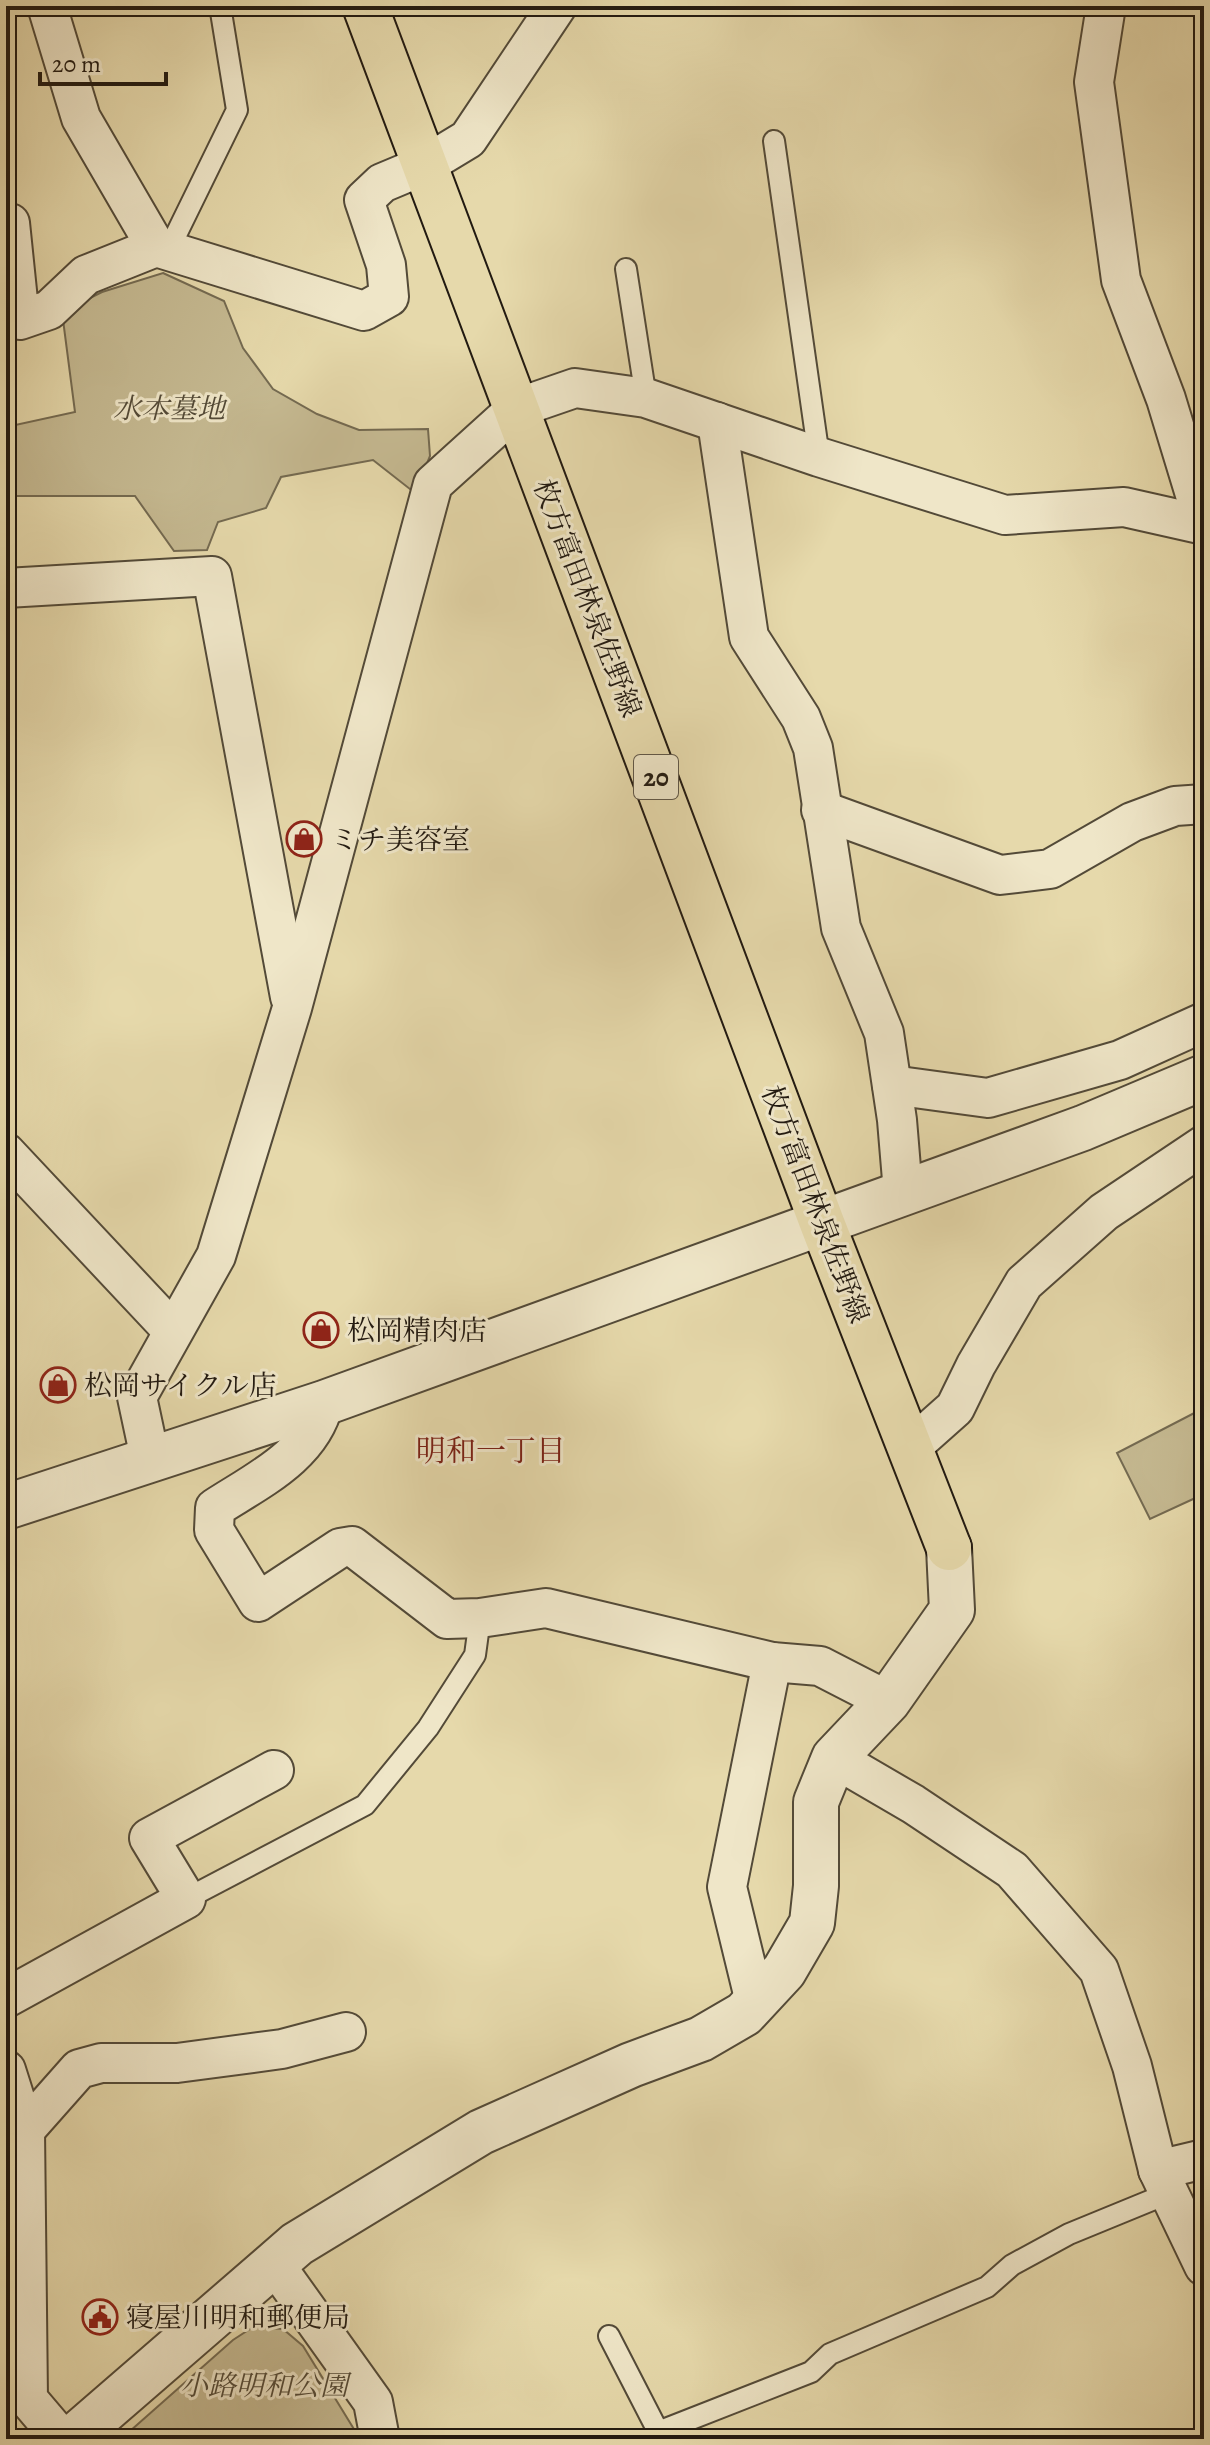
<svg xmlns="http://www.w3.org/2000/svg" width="1210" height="2445" font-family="Alegreya,'Noto Serif JP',serif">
<rect width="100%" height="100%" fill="#e6d9ab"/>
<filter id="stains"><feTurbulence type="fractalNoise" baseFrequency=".0025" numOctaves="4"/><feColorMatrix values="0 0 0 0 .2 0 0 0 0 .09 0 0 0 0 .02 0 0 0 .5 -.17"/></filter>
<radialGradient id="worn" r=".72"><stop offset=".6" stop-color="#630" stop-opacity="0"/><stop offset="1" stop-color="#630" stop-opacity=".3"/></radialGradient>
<g fill="#c5b991" stroke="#746a51" stroke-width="2">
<path d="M 163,273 L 224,301 L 243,348 L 273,389 L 317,414 L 359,430 L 428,429 L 430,456 L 415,493 L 373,460 L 281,477 L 266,508 L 218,522 L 207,550 L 174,551 L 135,496 L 6,496 L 6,427 L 75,412 L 62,312 L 102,292 Z"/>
<path d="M 1204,1408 L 1204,1494 L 1150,1519 L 1117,1453 Z"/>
<path d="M 253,2327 L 283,2329 L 303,2346 L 360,2439 L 121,2439 L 233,2340 Z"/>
</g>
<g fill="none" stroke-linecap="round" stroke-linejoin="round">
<defs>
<g id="service">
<path d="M 774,141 L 819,457"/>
<path d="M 168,251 L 237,110 L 220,6"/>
<path d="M 626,269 L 646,398"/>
<path d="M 186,1899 L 365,1805 L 428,1728 L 475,1655 L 480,1618"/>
<path d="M 609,2336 L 662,2439"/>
<path d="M 658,2432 L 811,2372 L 830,2354 L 987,2287 L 1012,2265 L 1069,2234 L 1169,2193"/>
</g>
<g id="minor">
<path d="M 47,6 L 81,118 L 156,247 L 364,311 L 389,297 L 386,265 L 364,200 L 382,183 L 425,165 L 468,139 L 557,6"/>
<path d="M 1106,6 L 1094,82 L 1121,280 L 1166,399 L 1204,524"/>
<path d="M 10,223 L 20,320 L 49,310 L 86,275 L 156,247"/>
<path d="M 717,422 L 749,637 L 801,718 L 813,748 L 841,928 L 884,1033 L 897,1120 L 903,1192"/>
<path d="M 6,588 L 212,576 L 290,997"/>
<path d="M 821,810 L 1000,875 L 1050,869 L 1132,822 L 1175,806 L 1204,804"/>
<path d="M 892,1085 L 988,1098 L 1120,1060 L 1204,1022"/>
<path d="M 6,1153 L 172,1330"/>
<path d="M 324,1403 C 311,1456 258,1480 215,1508 L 214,1530 L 258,1602 L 340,1548 L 352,1546 L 447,1619 L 480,1618 L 546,1608 L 772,1662 L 820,1666 L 888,1701"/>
<path d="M 910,1448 L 955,1408 L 976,1365 L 1024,1283 L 1104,1212 L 1204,1145"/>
<path d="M 150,1458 L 137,1397 L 216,1256 L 292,1008 L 433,484 L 517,408 L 575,388 L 646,398 L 819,457 L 1005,515 L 1124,507 L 1204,525"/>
<path d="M 834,1758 L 913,1804 L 1012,1870 L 1099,1970 L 1132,2066 L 1158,2170 L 1204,2266"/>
<path d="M 6,1998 L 186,1899 L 149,1838 L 274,1770"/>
<path d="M 755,2002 L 727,1887 L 772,1662"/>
<path d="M 6,2070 L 25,2130 L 28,2399 L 62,2439"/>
<path d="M 25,2130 L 79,2069 L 101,2063 L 177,2063 L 282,2049 L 346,2032"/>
<path d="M 1158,2170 L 1204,2159"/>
<path d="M 273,2262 L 373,2402 L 380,2439"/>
</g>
<g id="tertiary">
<path d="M 6,1507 L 324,1403 L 1083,1128 L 1204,1077"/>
<path d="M 72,2439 L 297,2244 L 481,2132 L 631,2065 L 701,2039 L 744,2014 L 784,1971 L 812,1923 L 816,1886 L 816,1802 L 834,1758 L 888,1701 L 952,1610 L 949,1548"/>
</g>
<path id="primary" d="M 365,6 L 822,1223 L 949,1548"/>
</defs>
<use href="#service" stroke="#534a38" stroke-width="24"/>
<use href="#minor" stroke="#534a38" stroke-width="42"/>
<use href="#tertiary" stroke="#534a38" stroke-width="48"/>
<use href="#primary" stroke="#221a11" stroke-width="48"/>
<use href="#service" stroke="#efe6c8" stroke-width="20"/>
<use href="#minor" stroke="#efe6c8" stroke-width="38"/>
<use href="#tertiary" stroke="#efe6c8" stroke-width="44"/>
<use href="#primary" stroke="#e6d9ab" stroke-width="44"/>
</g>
<defs>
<symbol id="shop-ring" viewBox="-11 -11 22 22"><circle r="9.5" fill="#efe6c8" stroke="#8f2418" stroke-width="1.5"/><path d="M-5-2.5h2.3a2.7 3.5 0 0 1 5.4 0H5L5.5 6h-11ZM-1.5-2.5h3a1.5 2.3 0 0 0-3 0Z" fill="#8f2418"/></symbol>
<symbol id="civic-ring" viewBox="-11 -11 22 22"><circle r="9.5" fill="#efe6c8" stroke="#8f2418" stroke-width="1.5"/><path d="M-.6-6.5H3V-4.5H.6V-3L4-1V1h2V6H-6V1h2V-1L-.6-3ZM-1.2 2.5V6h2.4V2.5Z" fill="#8f2418"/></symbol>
</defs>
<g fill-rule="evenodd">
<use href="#shop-ring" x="284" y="819" width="40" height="40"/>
<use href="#shop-ring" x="301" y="1310" width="40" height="40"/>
<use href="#shop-ring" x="38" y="1365" width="40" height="40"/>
<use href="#civic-ring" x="80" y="2297" width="40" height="40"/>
</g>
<g text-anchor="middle" stroke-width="6" stroke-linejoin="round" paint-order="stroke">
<rect fill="#efe6c8" stroke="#605748" stroke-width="2" x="634" y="755" width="44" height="44" rx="6"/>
<g font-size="26" font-weight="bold" fill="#221a11">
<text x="656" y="786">20</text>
</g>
<g font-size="28" font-style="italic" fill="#534a37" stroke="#efe6c8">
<text x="169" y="418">水本墓地</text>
<text x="264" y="2395">小路明和公園</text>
</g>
<g font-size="28" fill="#221a11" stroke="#efe6c8">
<text transform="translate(588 598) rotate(69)" y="10">枚方富田林泉佐野線</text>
<text transform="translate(816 1204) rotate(69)" y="10">枚方富田林泉佐野線</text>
</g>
<g font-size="28" fill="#221a11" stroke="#efe6c8" text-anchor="start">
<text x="330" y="849">ミチ美容室</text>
<text x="347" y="1340">松岡精肉店</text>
<text x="84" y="1395">松岡サイクル店</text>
<text x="126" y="2327">寝屋川明和郵便局</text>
</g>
<g font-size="30" fill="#7a1f14" stroke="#efe6c8">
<text x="491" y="1461">明和一丁目</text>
</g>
</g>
<rect width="1210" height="2445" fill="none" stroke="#e6d9ab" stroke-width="32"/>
<rect x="8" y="8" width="1194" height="2429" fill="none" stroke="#221a11" stroke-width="4"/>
<rect x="16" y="16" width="1178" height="2413" fill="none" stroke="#221a11" stroke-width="2"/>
<path d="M40 72v12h126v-12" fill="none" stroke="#221a11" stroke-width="4"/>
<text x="52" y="72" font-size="24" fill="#221a11" stroke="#efe6c8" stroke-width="6" paint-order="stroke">20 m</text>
<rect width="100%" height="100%" filter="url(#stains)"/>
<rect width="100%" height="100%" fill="url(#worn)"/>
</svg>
